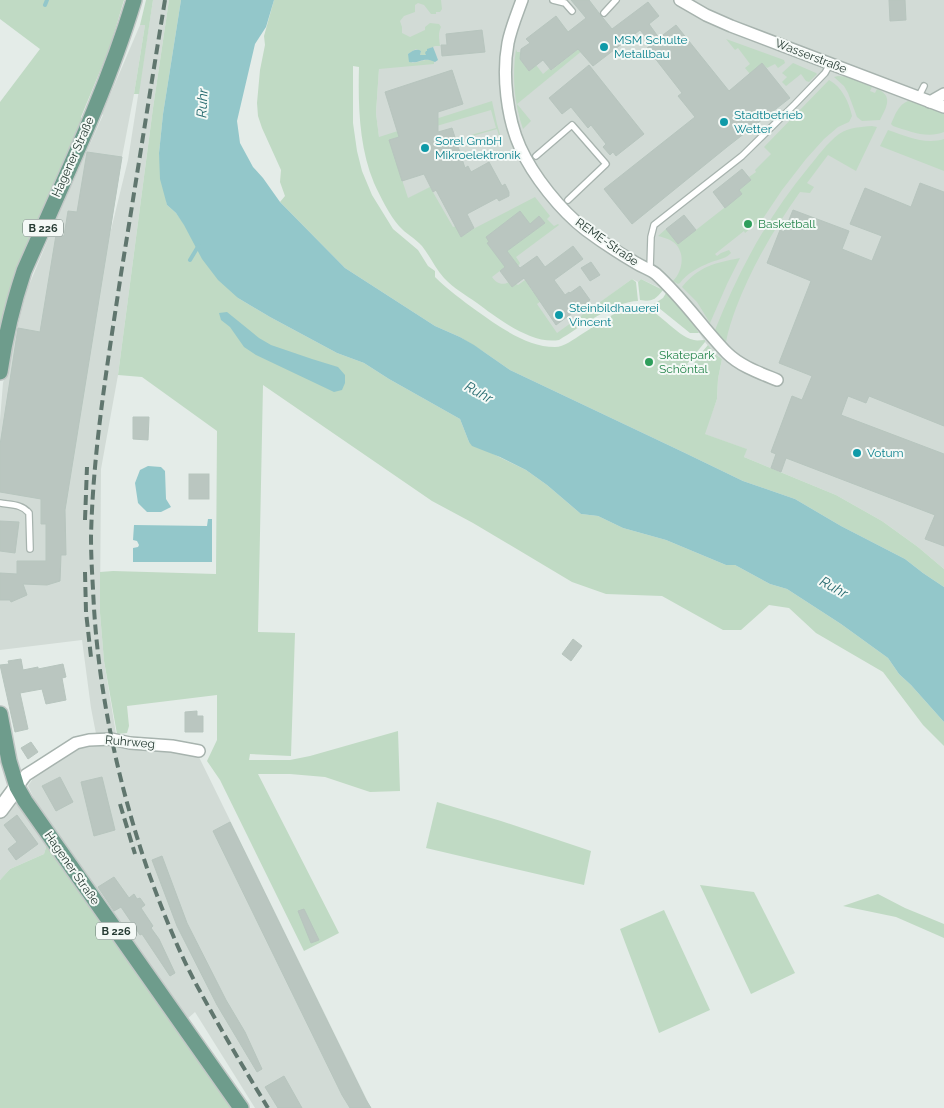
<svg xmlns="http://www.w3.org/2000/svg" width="944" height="1108" font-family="Raleway,sans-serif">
<rect width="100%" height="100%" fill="#e4ece8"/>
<g fill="#d2dbd6">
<path d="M 153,0 L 169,0 L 153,108 L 118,375 L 101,469 L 100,613 L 104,661 L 118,746 L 197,753 L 371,1108 L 255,1108 L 195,1012 L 186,1020 L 52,836 L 28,786 L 34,777 L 74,749 L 90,747 L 98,744 L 91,708 L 82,640 L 0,650 L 0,420 L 3,383 L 27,290 L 57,218 L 103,115 L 102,114 L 140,25 L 145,25 L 134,94 L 122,157 L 110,234 L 128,160 Z"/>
<path d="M 387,0 L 944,0 L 944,569 L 918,547 L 882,521 L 836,495 L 744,457 L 746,449 L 704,434 L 717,399 L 718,379 L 722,359 L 715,354 L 705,342 L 686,312 L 678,303 L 658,287 L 641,279 L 638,282 L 632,279 L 557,334 L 418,226 L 379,138 L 376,113 L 379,68 Z"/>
<path d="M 14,799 L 20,804 L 48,841 L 44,854 L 10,869 L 0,880 L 0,819 Z"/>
</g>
<g fill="#c0dac4">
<path d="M 0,0 L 124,0 L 110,47 L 81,117 L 82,124 L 0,342 L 0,102 L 40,49 L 0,19 Z"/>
<path d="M 146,0 L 153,0 L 139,94 L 134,94 L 145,25 L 140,25 Z"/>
<path d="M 169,0 L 181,0 L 163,114 L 159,153 L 167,205 L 176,213 L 238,298 L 270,317 L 337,353 L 364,363 L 389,379 L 460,419 L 469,442 L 526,470 L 547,485 L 581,514 L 598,516 L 623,528 L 666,540 L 726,565 L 735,565 L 770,584 L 787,589 L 841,624 L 888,658 L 899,674 L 911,685 L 944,722 L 944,746 L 923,725 L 883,672 L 816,633 L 789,608 L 769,605 L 741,630 L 723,630 L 662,596 L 606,594 L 572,582 L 473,523 L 432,501 L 263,385 L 258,632 L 295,633 L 291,756 L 250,754 L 249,760 L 290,760 L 310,756 L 398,731 L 400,791 L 370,792 L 325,777 L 290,774 L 258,774 L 339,933 L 304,951 L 220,780 L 207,761 L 217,740 L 217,695 L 127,706 L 129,726 L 127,733 L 117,734 L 104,661 L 100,613 L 100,572 L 113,571 L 216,574 L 217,431 L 142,377 L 118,375 L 153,108 Z"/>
<path d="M 274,0 L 441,0 L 442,9 L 440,12 L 436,12 L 436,14 L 431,14 L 424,5 L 418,3 L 415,5 L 415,12 L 404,16 L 400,21 L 402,27 L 402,33 L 410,37 L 425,30 L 425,27 L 430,23 L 439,24 L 441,27 C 438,33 439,38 440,46 L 435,46 L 428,49 L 428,51 L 426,51 L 426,55 L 420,55 L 421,51 L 416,49 L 408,54 L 412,63 C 421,62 425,58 434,61 L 434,64 L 379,69 L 376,113 L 379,137 L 492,101 L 497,124 L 501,138 L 499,136 L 497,129 L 469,137 L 471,135 L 496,128 L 491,110 L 389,140 L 408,198 L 430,187 L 453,227 L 456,226 L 461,237 L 475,228 L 535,197 L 550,216 L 547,219 L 554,226 L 558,224 L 559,225 L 516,257 L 520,263 L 519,265 L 518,266 L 514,260 L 492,277 C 496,283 502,286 509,282 L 512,287 L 516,284 L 518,285 L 525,280 L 533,292 L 540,287 L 549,295 L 537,304 L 557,333 L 632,279 L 636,282 L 638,301 C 615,301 579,328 559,340 C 532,345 497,318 477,303 C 466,295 453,288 444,278 C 435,268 430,256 422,246 C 415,238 406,234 399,226 C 390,216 380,196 374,183 C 359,147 358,105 359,67 L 353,66 L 353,123 L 357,151 L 362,171 L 372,195 L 393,229 L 418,250 L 428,266 L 435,271 L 435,277 C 448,290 462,300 477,311 C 498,326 527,347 555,347 C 564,347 574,339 582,334 C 599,324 618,307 640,307 C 657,307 675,336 694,340 C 697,341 701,340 705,340 L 705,342 L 687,364 L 692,367 L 697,358 L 708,345 L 715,354 L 722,359 L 718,379 L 717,399 L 705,434 L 747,449 L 744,457 L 836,495 L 882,521 L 918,547 L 944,569 L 944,587 L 923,573 L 905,559 L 841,526 L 795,499 L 743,481 L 683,452 L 510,370 L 484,352 L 460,337 L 435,326 L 345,268 L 280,202 L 285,196 L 280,182 L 281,170 L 262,128 L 258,116 L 257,103 L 260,70 L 265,45 L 264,36 Z"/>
<path d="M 566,29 L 583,50 L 517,104 L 531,121 L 523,129 C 514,103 512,76 516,49 L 517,52 L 520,52 L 520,59 L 528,70 L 536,65 L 543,74 L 550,68 L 552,70 L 577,50 L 562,32 Z"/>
<path d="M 726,39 L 784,60 L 785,63 L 778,68 L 775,64 L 767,68 L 762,64 L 750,74 L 745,68 L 750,64 L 738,48 L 735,50 Z"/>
<path d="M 793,63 L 816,73 L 817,74 L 809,82 L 806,81 L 801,74 L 786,86 L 782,82 L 787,77 L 782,73 Z"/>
<path d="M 838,76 L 848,77 L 872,87 L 870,91 L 875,93 L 877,89 C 894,96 886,108 880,120 L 862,121 L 857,117 L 848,93 L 844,86 L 834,77 Z"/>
<path d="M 829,80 C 842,87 849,102 852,116 L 849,122 L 838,127 L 824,139 L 806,159 L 782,190 L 760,223 L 757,223 L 745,233 L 744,231 L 715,254 L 717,256 L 721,253 L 729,250 L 731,253 C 726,259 716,260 709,263 C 699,267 686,274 680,283 L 678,284 L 673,281 C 684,270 686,248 670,240 C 666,238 662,237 658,236 L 666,229 L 678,244 L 742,194 L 739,190 L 751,180 L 749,177 L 756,172 L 755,170 L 771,154 L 764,147 Z"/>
<path d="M 908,101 L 913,102 L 944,114 L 944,132 C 927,139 909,131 893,126 L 891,124 C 895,115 898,105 908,101 Z"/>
<path d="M 872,126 L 877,127 L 856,171 L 828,155 L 807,183 L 814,187 L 810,193 L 800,192 C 774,229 752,266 736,308 C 732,319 728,330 726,342 L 720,337 L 715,330 C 739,270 767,218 808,168 C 818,156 827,143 839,134 C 849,127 861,127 872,126 Z"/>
<path d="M 888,130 C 906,136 925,145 944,139 L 944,171 L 880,146 Z"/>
<path d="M 740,258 L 727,284 L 710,323 L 697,302 L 682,287 C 699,266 715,263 740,258 Z"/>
<path d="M 641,279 L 663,290 C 655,300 652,302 640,300 L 638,282 Z"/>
<path d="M 666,293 C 682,306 689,316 699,333 L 690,333 L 654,304 L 663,298 Z"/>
<path d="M 437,802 L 501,821 L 591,851 L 584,885 L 426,848 Z"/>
<path d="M 48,841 L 235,1108 L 0,1108 L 0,880 L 10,869 L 44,854 Z"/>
<path d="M 700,885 L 754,892 L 795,973 L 751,994 Z"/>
<path d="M 878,894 L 905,908 L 944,924 L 944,938 L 896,917 L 843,906 Z"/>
<path d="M 664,910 L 710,1010 L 659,1033 L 620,929 Z"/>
</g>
<g fill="#93c7ca">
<path d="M 181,0 L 274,0 L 266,27 L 255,44 L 237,121 L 240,143 L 253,167 L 263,178 L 280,202 L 345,268 L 435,326 L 460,337 L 474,345 L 510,370 L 683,452 L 743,481 L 795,499 L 841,526 L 905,559 L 923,573 L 944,587 L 944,722 L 911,685 L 899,674 L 888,658 L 841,624 L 787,589 L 770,584 L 735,565 L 726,565 L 666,540 L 623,528 L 598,516 L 581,514 L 547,485 L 526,470 L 500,457 L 472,446 L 469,442 L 460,419 L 389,379 L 364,363 L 337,353 L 270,317 L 238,298 L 218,280 L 202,259 L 184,225 L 176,213 L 167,205 L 160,179 L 159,153 L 163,114 Z"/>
<path d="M 433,47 L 435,52 L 438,60 L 435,62 C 422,56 421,64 409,62 L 408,54 C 412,51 417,48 421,51 L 420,55 L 426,55 L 425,53 L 426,51 L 427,51 L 427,49 Z"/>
<path d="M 227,312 L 259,338 L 271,345 L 312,359 L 338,367 L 345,375 L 345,383 L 342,390 L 334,392 L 256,355 L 244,347 L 230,327 L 221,320 L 219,313 Z"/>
<path d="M 148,466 L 161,467 L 165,471 L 166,499 L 171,507 L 161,512 L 147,512 L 138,503 L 135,483 L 140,470 Z"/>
<path d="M 208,519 L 212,519 L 212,562 L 133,562 L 133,548 L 138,547 L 139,545 L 137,541 L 133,540 L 134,525 L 207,526 Z"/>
</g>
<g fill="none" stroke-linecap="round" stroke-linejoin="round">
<g stroke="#93c7ca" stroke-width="4">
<path d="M 45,5 L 47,0"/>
<path d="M 190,260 L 199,245"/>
</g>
</g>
<g fill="#bac6c0" stroke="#b7c5be">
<path d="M 571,0 L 589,0 L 599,13 L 601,16 L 603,18 L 612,29 L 648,2 L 659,16 L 649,24 L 659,38 L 676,25 L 729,91 L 762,63 L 790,98 L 727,147 L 632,224 L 604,189 L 695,117 L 678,96 L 682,93 L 647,48 L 652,44 L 640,30 L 593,66 L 578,49 L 551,70 L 543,60 L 529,71 L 520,59 L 521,49 L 530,43 L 526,39 L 556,16 L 568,32 L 586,18 Z"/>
<path d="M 889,0 L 905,0 L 906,20 L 890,21 Z"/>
<path d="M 482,30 L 485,52 L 442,56 L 441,45 L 447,45 L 446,34 Z"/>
<path d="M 589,65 L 644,134 L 616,156 L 613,152 L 610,155 L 603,147 L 606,144 L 591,125 L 588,128 L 571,107 L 562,114 L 549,98 Z"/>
<path d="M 452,70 L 463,104 L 438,112 L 438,132 L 452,128 L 465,168 L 468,166 L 471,172 L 489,162 L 502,186 L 505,184 L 509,192 L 509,196 L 499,201 L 497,198 L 467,214 L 474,228 L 461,237 L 436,190 L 433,192 L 424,174 L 402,181 L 389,140 L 399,137 L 385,92 Z"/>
<path d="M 87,152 L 122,157 L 65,510 L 66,555 L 61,555 L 60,581 L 47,585 L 23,584 L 27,595 L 11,602 L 10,600 L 0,600 L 0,573 L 17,574 L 17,561 L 46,561 L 46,524 L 41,524 L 41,499 L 0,492 L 0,445 L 18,328 L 40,332 L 56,235 L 64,236 L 68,211 L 77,212 Z"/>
<path d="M 742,169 L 751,180 L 739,190 L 742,194 L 725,208 L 713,192 Z"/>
<path d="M 920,183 L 944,192 L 944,426 L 869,396 L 866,403 L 848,396 L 841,415 L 944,454 L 944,546 L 925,539 L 935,515 L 786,458 L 781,472 L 771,468 L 776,454 L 771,452 L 792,396 L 802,400 L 812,376 L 779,363 L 811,281 L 767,263 L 780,230 L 784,232 L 793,210 L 849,231 L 842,249 L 872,261 L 882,236 L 850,224 L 865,188 L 911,207 Z"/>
<path d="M 520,211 L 530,224 L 539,216 L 545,223 L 507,251 L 519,267 L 520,268 L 537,256 L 545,267 L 573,246 L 583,259 L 554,280 L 565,295 L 569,292 L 570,293 L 580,286 L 590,300 L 556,325 L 524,278 L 512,287 L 500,271 L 505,267 L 487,243 L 489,242 L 486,237 Z"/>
<path d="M 684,215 L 696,230 L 678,244 L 666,229 Z"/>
<path d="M 591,262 L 600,275 L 590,281 L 581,268 Z"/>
<path d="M 133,417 L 149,417 L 148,440 L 133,439 Z"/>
<rect x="189" y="474" width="20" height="25"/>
<path d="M 0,521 L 19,522 L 15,553 L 0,551 Z"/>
<path d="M 573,639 L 582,646 L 571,661 L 562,654 Z"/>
<path d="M 21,659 L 23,670 L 38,667 L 38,669 L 63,664 L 66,677 L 62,678 L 66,700 L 46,704 L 42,689 L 20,693 L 28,729 L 15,732 L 0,665 L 9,664 L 8,661 Z"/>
<path d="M 197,711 L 197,716 L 203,716 L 203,732 L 185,732 L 185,712 Z"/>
<path d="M 31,742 L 38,752 L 28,759 L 21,748 Z"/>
<path d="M 60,777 L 73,802 L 56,811 L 42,786 Z"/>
<path d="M 102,777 L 115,830 L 94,836 L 81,782 Z"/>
<path d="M 17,815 L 38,844 L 16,860 L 8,849 L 17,842 L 4,825 Z"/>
<path d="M 230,822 L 366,1100 L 371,1108 L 350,1108 L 342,1095 L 213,831 Z"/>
<path d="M 162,856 L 187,923 L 226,1000 L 245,1032 L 262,1069 L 257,1072 L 217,1005 L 177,926 L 152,860 Z"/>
<path d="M 114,877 L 129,898 L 134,894 L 137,899 L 140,898 L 145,905 L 141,908 L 153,926 L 151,928 L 159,939 L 175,973 L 170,976 L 142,934 L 140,935 L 121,907 L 114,911 L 98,887 Z"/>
<path d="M 304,909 L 319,940 L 311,943 L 298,911 Z"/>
<path d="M 284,1076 L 302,1108 L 278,1108 L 265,1087 Z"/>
</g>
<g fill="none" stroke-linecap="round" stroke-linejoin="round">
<defs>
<g id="service">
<path d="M 553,0 L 565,3 L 572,11"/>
<path d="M 604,13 L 616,0"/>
<path d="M 918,98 L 924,86"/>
<path d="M 536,156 L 572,125 L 606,164 L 568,200"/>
<path d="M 650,269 L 651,237 L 654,225 L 742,156 L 795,104 L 825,73 L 830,64"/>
<path d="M 0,503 C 11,505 22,504 29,513 L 30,549"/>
</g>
<g id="minor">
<path d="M 522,0 C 517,14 511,28 508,43 C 502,75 507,118 520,147 C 533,176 561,211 586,230 C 602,242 619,253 636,263 C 644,268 650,269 656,274 C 676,292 692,313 709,333 C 715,340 721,347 727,353 C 740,366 760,373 777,380"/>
<path d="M 680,0 L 706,15 L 731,26 L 944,107"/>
<path d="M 930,102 L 944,94"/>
<path d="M 17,787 L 26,775 L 76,743 L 89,740 L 111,739 L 130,743 L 172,746 L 199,751"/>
</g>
<path id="tertiary" d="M 0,810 L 17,787"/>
<g id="primary">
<path d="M 0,372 C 5,338 13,304 24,271 C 63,182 106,93 134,0"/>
<path d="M 0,714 L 9,761 L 17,787 L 25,801 L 241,1108"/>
</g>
</defs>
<use href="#service" stroke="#a7b3ae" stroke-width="8"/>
<use href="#minor" stroke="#a7b3ae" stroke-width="14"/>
<use href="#tertiary" stroke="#a7b3ae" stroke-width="18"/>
<use href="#primary" stroke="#c2c8c6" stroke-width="18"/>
<use href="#service" stroke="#fff" stroke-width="5.5"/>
<use href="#minor" stroke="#fff" stroke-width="11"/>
<use href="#tertiary" stroke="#fff" stroke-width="15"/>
<use href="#primary" stroke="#6e9c8c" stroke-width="15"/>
<g stroke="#60766e" stroke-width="4" stroke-dasharray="10 5" stroke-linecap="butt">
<path d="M 165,0 C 150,91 136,182 121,274 C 108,361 93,448 91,537 C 91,555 92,572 93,589 C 97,686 117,780 148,871 C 163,912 180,956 201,993 C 222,1032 245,1070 268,1108"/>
<path d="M 85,520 L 87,467"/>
<path d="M 85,572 L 86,612 L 91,657"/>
<path d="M 120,804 L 135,854"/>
</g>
</g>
<g fill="#0f9aa8" stroke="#f4f9f6" stroke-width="2">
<circle cx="604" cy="47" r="5"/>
<circle cx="724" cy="122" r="5"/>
<circle cx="425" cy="148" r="5"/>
<circle cx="559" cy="315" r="5"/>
<circle cx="857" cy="453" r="5"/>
</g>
<g fill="#2e9e5b" stroke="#f4f9f6" stroke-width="2">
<circle cx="748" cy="224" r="5"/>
<circle cx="649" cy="362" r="5"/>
</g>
<g text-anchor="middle" stroke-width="4" stroke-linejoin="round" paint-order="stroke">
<g fill="#f4f9f6" stroke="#64746e" stroke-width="1">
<rect x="23" y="219.5" width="40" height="17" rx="4"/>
<rect x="96" y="922.5" width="40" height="17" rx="4"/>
</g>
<g font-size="11" font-weight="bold" fill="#263b33">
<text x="43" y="232">B 226</text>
<text x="116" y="935">B 226</text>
</g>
<g font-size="12" fill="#0d838f" stroke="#f4f9f6" text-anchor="start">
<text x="614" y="44">MSM Schulte<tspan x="614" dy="14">Metallbau</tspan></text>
<text x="734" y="119">Stadtbetrieb<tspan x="734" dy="14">Wetter</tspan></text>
<text x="435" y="145">Sorel GmbH<tspan x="435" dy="14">Mikroelektronik</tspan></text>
<text x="569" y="312">Steinbildhauerei<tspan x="569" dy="14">Vincent</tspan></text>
<text x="867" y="457">Votum</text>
</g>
<g font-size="12" fill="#263b33" stroke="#f4f9f6">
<text transform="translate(811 56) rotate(21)" y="4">Wasserstraße</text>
<text transform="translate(73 157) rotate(-66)" y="4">Hagener Straße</text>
<text transform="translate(607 242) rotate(35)" y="4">REME-Straße</text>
<text transform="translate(130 742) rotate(5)" y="4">Ruhrweg</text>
<text transform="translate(72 868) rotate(55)" y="4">Hagener Straße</text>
</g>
<g font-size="12" fill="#27864d" stroke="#f4f9f6" text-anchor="start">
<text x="758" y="228">Basketball</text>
<text x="659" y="359">Skatepark<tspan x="659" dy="14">Schöntal</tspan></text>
</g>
<g font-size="14" font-style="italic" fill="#276b70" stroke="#f4f9f6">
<text transform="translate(202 103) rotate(-87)" y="5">Ruhr</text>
<text transform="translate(479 392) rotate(29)" y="5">Ruhr</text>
<text transform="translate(834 587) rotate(29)" y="5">Ruhr</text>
</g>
</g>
</svg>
